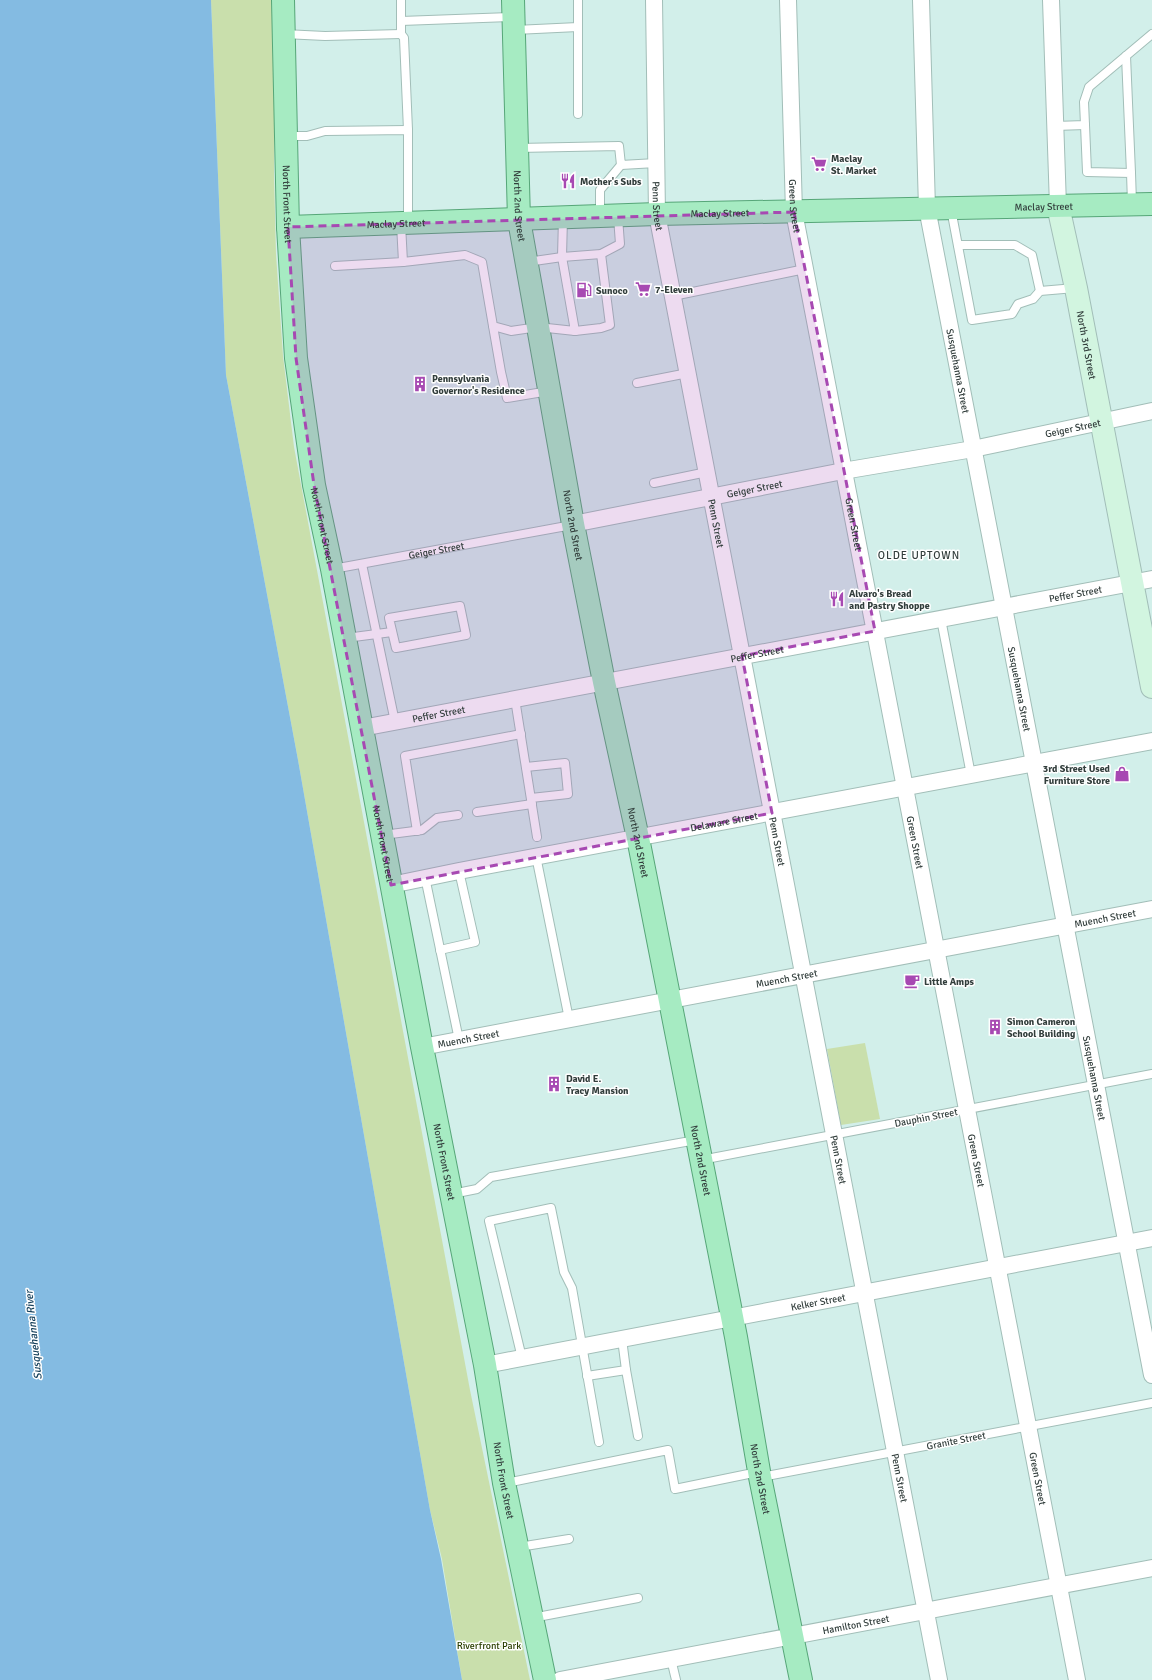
<svg xmlns="http://www.w3.org/2000/svg" width="1152" height="1680" font-family="Signika,sans-serif">
<rect width="100%" height="100%" fill="#d2efea"/>
<g fill="#c9dfac">
<path d="M 211,0 L 273,0 L 275,33 L 274,175 L 276,254 L 283,356 L 294,447 L 470,1390 L 530,1680 L 462,1680 L 442,1559 L 430,1510 L 298,760 L 226,375 Z"/>
<path d="M 865,1043 L 880,1119 L 841,1125 L 827,1049 Z"/>
</g>
<path fill="#84bbe2" d="M 0,0 L 211,0 L 226,375 L 298,760 L 430,1510 L 441,1559 L 462,1680 L 0,1680 Z"/>
<g fill="none" stroke-linecap="round" stroke-linejoin="round">
<defs>
<g id="service">
<path d="M 401,0 L 401,34 L 404,38 L 408,130"/>
<path d="M 401,21 L 512,17"/>
<path d="M 578,27 L 578,114"/>
<path d="M 515,30 L 578,27 L 578,0"/>
<path d="M 284,34 L 325,36 L 401,34"/>
<path d="M 1126,56 L 1131,173"/>
<path d="M 1085,125 L 1087,172 L 1131,173 L 1132,203"/>
<path d="M 1055,126 L 1085,125 L 1084,102 L 1089,87 L 1152,34"/>
<path d="M 287,136 L 307,136 L 325,131 L 408,130 L 408,222"/>
<path d="M 518,148 L 619,146 L 621,165 L 656,163"/>
<path d="M 951,209 L 972,320 L 1012,314 L 1018,304 L 1033,299 L 1040,291 L 1075,288"/>
<path d="M 600,215 L 600,190 L 621,165"/>
<path d="M 958,245 L 1015,245 L 1032,255 L 1040,291"/>
<path d="M 403,262 L 465,255 L 482,262 L 493,326 L 511,331 L 538,327 L 575,331 L 562,257 L 563,218"/>
<path d="M 527,262 L 562,257 L 601,254 L 620,244 L 618,217"/>
<path d="M 335,266 L 403,262 L 401,224"/>
<path d="M 673,296 L 805,269"/>
<path d="M 493,326 L 501,372 L 507,398 L 549,391"/>
<path d="M 575,331 L 601,328 L 610,325 L 601,254"/>
<path d="M 637,383 L 688,373"/>
<path d="M 654,483 L 707,472"/>
<path d="M 362,564 L 395,722"/>
<path id="s1" d="M 333,569 L 572,525"/>
<path d="M 460,606 L 466,635 L 396,648 L 389,618 Z"/>
<path d="M 941,619 L 971,775"/>
<path d="M 346,638 L 392,632"/>
<path d="M 515,699 L 537,837"/>
<path d="M 526,767 L 565,763 L 568,794 L 531,798"/>
<path d="M 477,812 L 532,804"/>
<path d="M 417,831 L 405,756 L 521,734"/>
<path d="M 383,835 L 422,830 L 437,818 L 458,815"/>
<path d="M 536,856 L 569,1019"/>
<path d="M 425,877 L 459,1040"/>
<path d="M 440,950 L 475,942 L 459,871"/>
<path d="M 701,1160 L 1152,1074"/>
<path d="M 452,1194 L 477,1189 L 491,1177 L 696,1140"/>
<path d="M 522,1358 L 489,1221 L 551,1208 L 564,1272 L 572,1288 L 599,1442"/>
<path d="M 626,1370 L 638,1436"/>
<path d="M 587,1376 L 626,1370 L 622,1339"/>
<path d="M 761,1477 L 1152,1403"/>
<path d="M 506,1483 L 668,1450 L 675,1489 L 758,1472"/>
<path d="M 519,1547 L 569,1539"/>
<path d="M 532,1618 L 638,1598"/>
<path d="M 671,1659 L 676,1680"/>
</g>
<g id="minor">
<path id="s2" d="M 654,0 L 657,214 L 939,1680"/>
<path id="s3" d="M 788,0 L 794,212 L 1077,1680"/>
<path id="s4" d="M 921,0 L 927,208 L 1152,1375"/>
<path d="M 1051,0 L 1058,206"/>
<path id="s5" d="M 573,524 L 843,471 L 973,449 L 1152,411"/>
<path id="s6" d="M 362,728 L 1152,579"/>
<path id="s7" d="M 391,885 L 459,871 L 1152,741"/>
<path id="s8" d="M 422,1047 L 1152,909"/>
<path id="s9" d="M 485,1365 L 1152,1238"/>
<path id="s10" d="M 560,1680 L 1152,1568"/>
</g>
<g id="secondary">
<path id="s11" d="M 1058,206 L 1076,288 L 1152,687"/>
</g>
<g id="primary">
<path id="s12" d="M 283,0 L 288,227 L 296,358 L 314,485 L 332,569 L 422,1047 L 485,1365 L 504,1483 L 545,1680"/>
<path id="s13" d="M 513,0 L 519,220 L 573,524 L 604,682 L 638,838 L 736,1337 L 760,1477 L 801,1680"/>
<path id="s14" d="M 288,227 L 657,214 L 1152,204"/>
</g>
</defs>
<use href="#service" stroke="#a2beb8" stroke-width="10"/>
<use href="#minor" stroke="#a2beb8" stroke-width="18"/>
<use href="#secondary" stroke="#a2beb8" stroke-width="24"/>
<use href="#primary" stroke="#56a678" stroke-width="24"/>
<use href="#service" stroke="#fff" stroke-width="8"/>
<use href="#minor" stroke="#fff" stroke-width="16"/>
<use href="#secondary" stroke="#d2f5e0" stroke-width="22"/>
<use href="#primary" stroke="#a6ebc2" stroke-width="22"/>
</g>
<path fill="#a749b2" fill-opacity="0.2" stroke="#a749b2" stroke-width="3" stroke-dasharray="8 5" stroke-linejoin="round" d="M 794,212 L 875,631 L 742,656 L 772,813 L 391,885 L 314,485 L 296,358 L 288,227 Z"/>
<defs>
<symbol id="supermarket-bare" viewBox="-9 -9 18 18"><path d="M-6-5.5h2.5l.6 2H6L4.5 2H-2.5L-4.4-4H-6ZM-1.5 3.2a1.3 1.3 0 1 0 .1 0ZM3 3.2a1.3 1.3 0 1 0 .1 0Z" fill="#a749b2" stroke="#fff" stroke-width="2.5" paint-order="stroke"/></symbol>
<symbol id="restaurant-bare" viewBox="-9 -9 18 18"><path d="M-5-6h1v4h1v-4h1v4h1v-4h1v5L-1.5 .5V6h-2V.5L-5-1ZM5-6V6H3V1.5H1.5Q1.5-4 5-6Z" fill="#a749b2" stroke="#fff" stroke-width="2.5" paint-order="stroke"/></symbol>
<symbol id="fuel-bare" viewBox="-9 -9 18 18"><path d="M-5.5-6h7V0h2V4h1.3V-2.5L3-4.5l.8-.8L6-3V5H2.5V1h-1V6h-7ZM-4.2-4.7v3.2H.2V-4.7Z" fill="#a749b2" stroke="#fff" stroke-width="2.5" paint-order="stroke"/></symbol>
<symbol id="building-bare" viewBox="-9 -9 18 18"><path d="M-4-6H4V6H1V3H-1V6H-4ZM-2.5-4.3h1.7v1.8h-1.7ZM.8-4.3h1.7v1.8H.8ZM-2.5-1h1.7V.8h-1.7ZM.8-1h1.7V.8H.8Z" fill="#a749b2" stroke="#fff" stroke-width="2.5" paint-order="stroke"/></symbol>
<symbol id="shop-bare" viewBox="-9 -9 18 18"><path d="M-5-2.5h2.3a2.7 3.5 0 0 1 5.4 0H5L5.5 6h-11ZM-1.5-2.5h3a1.5 2.3 0 0 0-3 0Z" fill="#a749b2" stroke="#fff" stroke-width="2.5" paint-order="stroke"/></symbol>
<symbol id="cafe-bare" viewBox="-9 -9 18 18"><path d="M-5.5-4.5H6V0H3Q3 3.5 0 3.5H-2.5Q-5.5 3.5-5.5 0ZM3-3.2v2h1.7v-2ZM-6 4.5H4V6H-6Z" fill="#a749b2" stroke="#fff" stroke-width="2.5" paint-order="stroke"/></symbol>
</defs>
<g fill-rule="evenodd">
<use href="#supermarket-bare" x="808" y="153" width="22" height="22"/>
<use href="#restaurant-bare" x="557" y="170" width="22" height="22"/>
<use href="#supermarket-bare" x="632" y="278" width="22" height="22"/>
<use href="#fuel-bare" x="573" y="279" width="22" height="22"/>
<use href="#building-bare" x="409" y="373" width="22" height="22"/>
<use href="#restaurant-bare" x="826" y="588" width="22" height="22"/>
<use href="#shop-bare" x="1111" y="763" width="22" height="22"/>
<use href="#cafe-bare" x="901" y="970" width="22" height="22"/>
<use href="#building-bare" x="984" y="1016" width="22" height="22"/>
<use href="#building-bare" x="543" y="1073" width="22" height="22"/>
</g>
<g text-anchor="middle" stroke-width="3" stroke-linejoin="round" paint-order="stroke">
<g font-size="10" font-weight="bold" fill="#323e3c" stroke="#fff" text-anchor="start">
<text x="831" y="162">Maclay<tspan x="831" dy="12">St. Market</tspan></text>
<text x="580" y="185">Mother's Subs</text>
<text x="655" y="293">7-Eleven</text>
<text x="596" y="294">Sunoco</text>
<text x="432" y="382">Pennsylvania<tspan x="432" dy="12">Governor's Residence</tspan></text>
<text x="849" y="597">Alvaro's Bread<tspan x="849" dy="12">and Pastry Shoppe</tspan></text>
<text x="1110" y="772" text-anchor="end">3rd Street Used<tspan x="1110" dy="12">Furniture Store</tspan></text>
<text x="924" y="985">Little Amps</text>
<text x="1007" y="1025">Simon Cameron<tspan x="1007" dy="12">School Building</tspan></text>
<text x="566" y="1082">David E.<tspan x="566" dy="12">Tracy Mansion</tspan></text>
</g>
<g font-size="10" fill="#323e3c" stroke="#fff">
<text dy="4" stroke="none"><textPath href="#s12" startOffset="204">North Front Street</textPath></text>
<text dy="4" stroke="none"><textPath href="#s13" startOffset="206">North 2nd Street</textPath></text>
<text dy="4" stroke="none"><textPath href="#s2" startOffset="206">Penn Street</textPath></text>
<text dy="4" stroke="none"><textPath href="#s3" startOffset="206">Green Street</textPath></text>
<text dy="4" stroke="none"><textPath href="#s14" startOffset="756">Maclay Street</textPath></text>
<text dy="4" stroke="none"><textPath href="#s14" startOffset="432">Maclay Street</textPath></text>
<text dy="4" stroke="none"><textPath href="#s14" startOffset="108">Maclay Street</textPath></text>
<text dy="4" stroke="none"><textPath href="#s11" startOffset="142">North 3rd Street</textPath></text>
<text dy="4" stroke="none"><textPath href="#s4" startOffset="374">Susquehanna Street</textPath></text>
<text dy="4" stroke="none"><textPath href="#s5" startOffset="509">Geiger Street</textPath></text>
<text dy="4" stroke="none"><textPath href="#s5" startOffset="185">Geiger Street</textPath></text>
<text dy="4" stroke="none"><textPath href="#s2" startOffset="529">Penn Street</textPath></text>
<text dy="4" stroke="none"><textPath href="#s3" startOffset="530">Green Street</textPath></text>
<text dy="4" stroke="none"><textPath href="#s12" startOffset="528">North Front Street</textPath></text>
<text dy="4" stroke="none"><textPath href="#s13" startOffset="530">North 2nd Street</textPath></text>
<text dy="4" stroke="none"><textPath href="#s1" startOffset="105">Geiger Street</textPath></text>
<text dy="4" stroke="none"><textPath href="#s6" startOffset="726">Peffer Street</textPath></text>
<text dy="4" stroke="none"><textPath href="#s6" startOffset="402">Peffer Street</textPath></text>
<text dy="4" stroke="none"><textPath href="#s4" startOffset="698">Susquehanna Street</textPath></text>
<text dy="4" stroke="none"><textPath href="#s6" startOffset="78">Peffer Street</textPath></text>
<text dy="4" stroke="none"><textPath href="#s7" startOffset="339">Delaware Street</textPath></text>
<text dy="4" stroke="none"><textPath href="#s13" startOffset="854">North 2nd Street</textPath></text>
<text dy="4" stroke="none"><textPath href="#s2" startOffset="853">Penn Street</textPath></text>
<text dy="4" stroke="none"><textPath href="#s3" startOffset="854">Green Street</textPath></text>
<text dy="4" stroke="none"><textPath href="#s12" startOffset="852">North Front Street</textPath></text>
<text dy="4" stroke="none"><textPath href="#s8" startOffset="695">Muench Street</textPath></text>
<text dy="4" stroke="none"><textPath href="#s8" startOffset="371">Muench Street</textPath></text>
<text dy="4" stroke="none"><textPath href="#s8" startOffset="47">Muench Street</textPath></text>
<text dy="4" stroke="none"><textPath href="#s4" startOffset="1094">Susquehanna Street</textPath></text>
<text transform="translate(926 1117) rotate(-11)" y="4">Dauphin Street</text>
<text dy="4" stroke="none"><textPath href="#s13" startOffset="1178">North 2nd Street</textPath></text>
<text dy="4" stroke="none"><textPath href="#s2" startOffset="1177">Penn Street</textPath></text>
<text dy="4" stroke="none"><textPath href="#s3" startOffset="1178">Green Street</textPath></text>
<text dy="4" stroke="none"><textPath href="#s12" startOffset="1176">North Front Street</textPath></text>
<text dy="4" stroke="none"><textPath href="#s9" startOffset="339">Kelker Street</textPath></text>
<text transform="translate(956 1440) rotate(-11)" y="4">Granite Street</text>
<text dy="4" stroke="none"><textPath href="#s13" startOffset="1502">North 2nd Street</textPath></text>
<text dy="4" stroke="none"><textPath href="#s2" startOffset="1501">Penn Street</textPath></text>
<text dy="4" stroke="none"><textPath href="#s3" startOffset="1502">Green Street</textPath></text>
<text dy="4" stroke="none"><textPath href="#s12" startOffset="1500">North Front Street</textPath></text>
<text dy="4" stroke="none"><textPath href="#s10" startOffset="301">Hamilton Street</textPath></text>
</g>
<g font-size="10" fill="#2a3e00" stroke="#fff">
<text x="489" y="1649">Riverfront Park</text>
</g>
<g font-size="11" letter-spacing="1" fill="#323e3c" stroke="#fff">
<text x="919" y="559">OLDE UPTOWN</text>
</g>
<g font-size="11" font-style="italic" fill="#16415c" stroke="#fff">
<text transform="translate(33 1335) rotate(-96)" y="4">Susquehanna River</text>
</g>
</g>
</svg>
